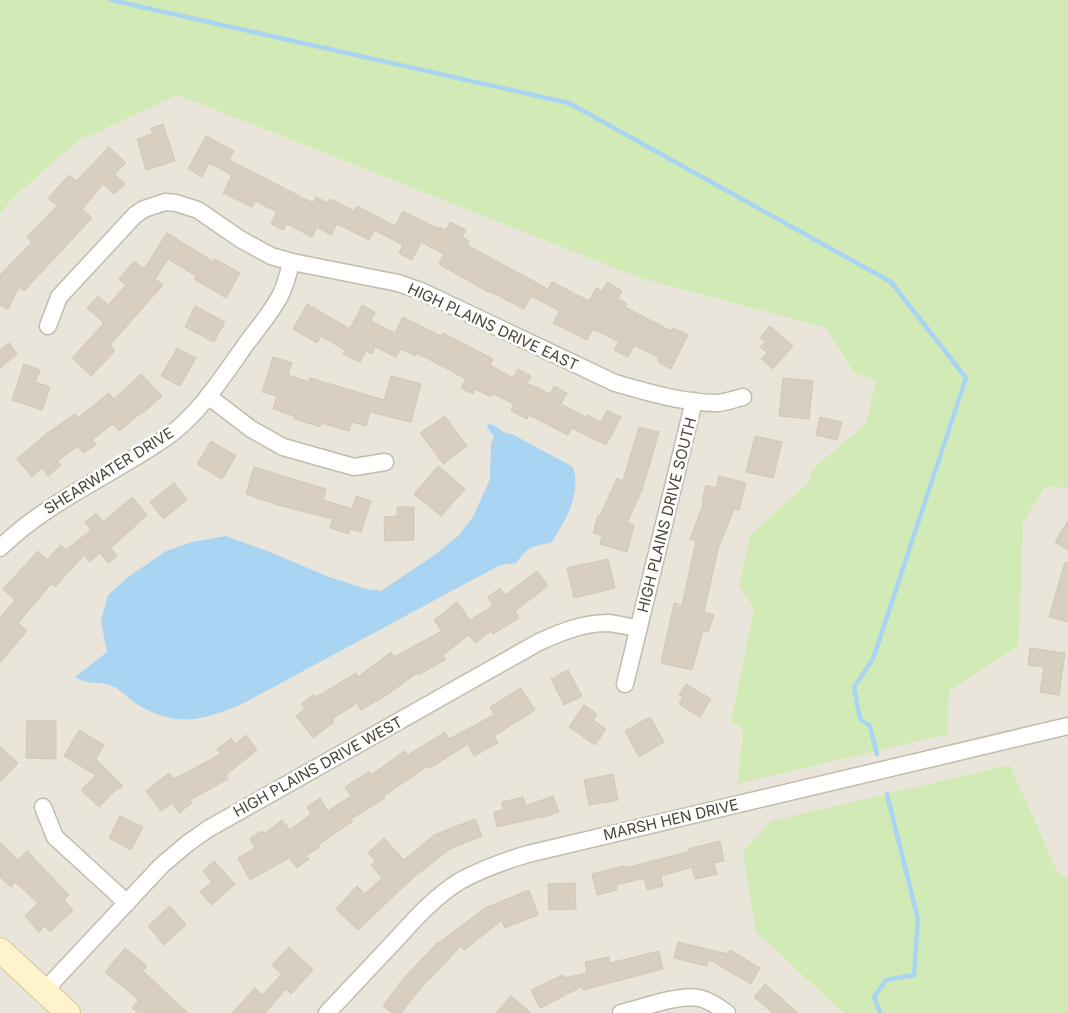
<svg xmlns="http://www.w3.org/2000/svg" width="1068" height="1013" font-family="Inter,sans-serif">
<rect width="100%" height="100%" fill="#f6f3ec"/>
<g fill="#eae5da">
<path d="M 178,95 L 640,278 L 826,328 L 854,373 L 876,380 L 866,424 L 813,468 L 808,483 L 750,535 L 739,585 L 754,609 L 731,720 L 743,730 L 737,783 L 948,733 L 949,691 L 1019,644 L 1023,523 L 1047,487 L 1068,488 L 1068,879 L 1057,870 L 1010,765 L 756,932 L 843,1013 L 79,1013 L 0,939 L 0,214 L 14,197 L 78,141 Z"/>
<path d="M 0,960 L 56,1013 L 0,1013 Z"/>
</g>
<g fill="#d2eab5">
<path d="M 0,0 L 1068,0 L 1068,488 L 1046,487 L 1023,523 L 1019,645 L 949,691 L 948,734 L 737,784 L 743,730 L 731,720 L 754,609 L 739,585 L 750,535 L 808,483 L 813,468 L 866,424 L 876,380 L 854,373 L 826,328 L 640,278 L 178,95 L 78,141 L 14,197 L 0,214 Z"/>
<path d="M 1010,765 L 1057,870 L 1068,879 L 1068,1013 L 843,1013 L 756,932 L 743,852 L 771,821 Z"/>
</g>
<path fill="#a9d4f2" d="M 488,424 C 500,425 499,433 512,434 L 573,467 C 582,493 565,522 551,543 C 531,546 528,547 516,563 L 500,565 L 242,704 C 204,720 178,728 140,706 C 130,701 122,690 112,686 C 100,681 86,685 75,677 L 107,652 L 101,621 L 108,595 L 127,578 L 166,551 L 192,542 L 226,536 L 270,552 L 329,577 L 366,589 L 381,591 L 436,554 L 458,536 L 473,517 L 490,479 L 491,444 L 494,437 L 487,427 Z"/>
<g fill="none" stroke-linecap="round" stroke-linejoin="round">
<g stroke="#a9d4f2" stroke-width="4.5">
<path d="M 111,0 L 569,103 L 891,282 L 966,378 L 873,659 L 854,687 L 860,719 L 870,726 L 877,754"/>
<path d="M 880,1013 L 874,997 L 886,980 L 914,975 L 918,919 L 887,794"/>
</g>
</g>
<g fill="#d8cfc1" stroke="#d3c7b4">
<path d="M 163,124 L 175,161 L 146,170 L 137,139 L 153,134 L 151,128 Z"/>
<path d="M 206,136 L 234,151 L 229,160 L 313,203 L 316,197 L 328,203 L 330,199 L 354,211 L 357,206 L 395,226 L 403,211 L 439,229 L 440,227 L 446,230 L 450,222 L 466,230 L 462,237 L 469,241 L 467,245 L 548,289 L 552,282 L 589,301 L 596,288 L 602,291 L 607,282 L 622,291 L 618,299 L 627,304 L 625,307 L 671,331 L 673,328 L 688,335 L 671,369 L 658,362 L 658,357 L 634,345 L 628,357 L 614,350 L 619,342 L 593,329 L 587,340 L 553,323 L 560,311 L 531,296 L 524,309 L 489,291 L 488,292 L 439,264 L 444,254 L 421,242 L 412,260 L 399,253 L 403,245 L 374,230 L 369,240 L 337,224 L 331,235 L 317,227 L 312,237 L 287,224 L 283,230 L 271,224 L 277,212 L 255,201 L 252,207 L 223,193 L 232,175 L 209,163 L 202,177 L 188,169 Z"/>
<path d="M 109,147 L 126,163 L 114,174 L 125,184 L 114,194 L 103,184 L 82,209 L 92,218 L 24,291 L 19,287 L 8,309 L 0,305 L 0,275 L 32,242 L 27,237 L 57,206 L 48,198 L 69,175 L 76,181 Z"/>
<path d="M 167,233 L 214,262 L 215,259 L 240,273 L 226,298 L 194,279 L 196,276 L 168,259 L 155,279 L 163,285 L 110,345 L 115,351 L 91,376 L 72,358 L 104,323 L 87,308 L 98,296 L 108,305 L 126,285 L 119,279 L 134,261 L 144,269 Z"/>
<path d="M 307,304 L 350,329 L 362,305 L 375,312 L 371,321 L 395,333 L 403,317 L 441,336 L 443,333 L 493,359 L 490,365 L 513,378 L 518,369 L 531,376 L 527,383 L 550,394 L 554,386 L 567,393 L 561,404 L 586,417 L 587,415 L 601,422 L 607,410 L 621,417 L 606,445 L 572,428 L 568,435 L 529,415 L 527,419 L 511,411 L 514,404 L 493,394 L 491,397 L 475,389 L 473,394 L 461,388 L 466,379 L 417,353 L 415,356 L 401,349 L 396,357 L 375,347 L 372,354 L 366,351 L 360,362 L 343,354 L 345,350 L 321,336 L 317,343 L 293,329 Z"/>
<path d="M 195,306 L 225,322 L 214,342 L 185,327 Z"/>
<path d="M 770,326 L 793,346 L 773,369 L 761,359 L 767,353 L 760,347 L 765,342 L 760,338 Z"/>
<path d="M 9,343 L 17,354 L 0,368 L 0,350 Z"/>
<path d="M 177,348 L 196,358 L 180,386 L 161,376 Z"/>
<path d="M 273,357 L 292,363 L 288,375 L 309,382 L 310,378 L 384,400 L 391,376 L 421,384 L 411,422 L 370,412 L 366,426 L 352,422 L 349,431 L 321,423 L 320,427 L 293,418 L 294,416 L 273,409 L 277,396 L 262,392 Z"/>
<path d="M 24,364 L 40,370 L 35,382 L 50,387 L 42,410 L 12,400 Z"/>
<path d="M 141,374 L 162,396 L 143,413 L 142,412 L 119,431 L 113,424 L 92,440 L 96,445 L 83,453 L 78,446 L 57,461 L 61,465 L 48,476 L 42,468 L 32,477 L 17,459 L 46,434 L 75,414 L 78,418 L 109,393 L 114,399 Z"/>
<path d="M 783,378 L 813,381 L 809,419 L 779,416 Z"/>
<path d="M 445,416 L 467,446 L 443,464 L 420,433 Z"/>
<path d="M 820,417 L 842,422 L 837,440 L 816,435 Z"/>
<path d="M 639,427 L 659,432 L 642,490 L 627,523 L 634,525 L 627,552 L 600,544 L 602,536 L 593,533 L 598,515 L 600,516 L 617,478 L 623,481 Z"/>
<path d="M 755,436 L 782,442 L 773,478 L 746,472 Z"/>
<path d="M 211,441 L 236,456 L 222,479 L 197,464 Z"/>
<path d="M 438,466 L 465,489 L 441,516 L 414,494 Z"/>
<path d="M 254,467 L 326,489 L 323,500 L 352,509 L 356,496 L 371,501 L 361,532 L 350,529 L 349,534 L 330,528 L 333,519 L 278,505 L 246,494 Z"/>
<path d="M 719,476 L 746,483 L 739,510 L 734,509 L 718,549 L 704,612 L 714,615 L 708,632 L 703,631 L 692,670 L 661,663 L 674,603 L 682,605 L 696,541 L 690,539 L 704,502 L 702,501 L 706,485 L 716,488 Z"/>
<path d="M 174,483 L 187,500 L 163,519 L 150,502 Z"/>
<path d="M 132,497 L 147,515 L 111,548 L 117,556 L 108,563 L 100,553 L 89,562 L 84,555 L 55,587 L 51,584 L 18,623 L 27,631 L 0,663 L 0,618 L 15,600 L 3,589 L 38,551 L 47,560 L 61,545 L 66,550 L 91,530 L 85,522 L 96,513 L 103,522 Z"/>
<path d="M 397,507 L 414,507 L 414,540 L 385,541 L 384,517 L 397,516 Z"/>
<path d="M 1068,521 L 1068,550 L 1055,542 Z"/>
<path d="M 608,559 L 615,588 L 574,598 L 567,568 Z"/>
<path d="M 1065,562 L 1068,563 L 1068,622 L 1049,617 Z"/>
<path d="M 537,571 L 548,586 L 515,611 L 519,618 L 493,634 L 491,631 L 475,643 L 469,635 L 443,655 L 445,660 L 418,675 L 417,673 L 388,694 L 361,710 L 357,703 L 332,719 L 334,722 L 313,738 L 296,716 L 305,709 L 301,704 L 314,694 L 316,697 L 356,673 L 358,677 L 391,652 L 394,657 L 442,631 L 434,620 L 457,602 L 470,620 L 493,606 L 488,597 L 500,588 L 505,595 Z"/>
<path d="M 1030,648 L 1065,653 L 1059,695 L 1040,692 L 1044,667 L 1028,665 Z"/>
<path d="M 568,670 L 582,696 L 564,705 L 551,679 Z"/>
<path d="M 686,684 L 711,699 L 700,717 L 679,704 L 683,697 L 679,695 Z"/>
<path d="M 521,688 L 535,710 L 494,736 L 498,743 L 474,756 L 468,744 L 430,768 L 428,766 L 384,796 L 385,798 L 351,819 L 353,821 L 318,845 L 320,847 L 306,856 L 309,859 L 297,868 L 289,858 L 250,880 L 238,858 L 255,848 L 250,838 L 262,831 L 264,834 L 282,820 L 290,830 L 311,814 L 307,807 L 320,798 L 328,811 L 351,796 L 345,787 L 369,772 L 371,775 L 405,751 L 408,755 L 445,732 L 449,739 L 494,715 L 490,707 Z"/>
<path d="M 584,705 L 597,714 L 593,720 L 606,729 L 595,745 L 569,727 Z"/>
<path d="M 650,717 L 664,742 L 639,757 L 625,731 Z"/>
<path d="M 27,721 L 56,721 L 56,759 L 26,758 Z"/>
<path d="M 79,730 L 104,745 L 96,759 L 123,786 L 120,789 L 118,788 L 99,807 L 81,790 L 96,775 L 64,756 Z"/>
<path d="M 246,735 L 257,750 L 226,775 L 228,779 L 190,800 L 192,803 L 179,813 L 172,803 L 161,811 L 146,791 L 169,773 L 174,779 L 221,754 L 217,749 L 231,738 L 235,744 Z"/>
<path d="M 0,746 L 18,763 L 0,782 Z"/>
<path d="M 613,774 L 618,800 L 589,805 L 584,780 Z"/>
<path d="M 553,796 L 559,812 L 541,818 L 541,817 L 497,827 L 494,812 L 503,810 L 502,802 L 523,797 L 526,806 Z"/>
<path d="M 120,816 L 143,827 L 131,850 L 109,838 Z"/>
<path d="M 475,819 L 482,836 L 450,849 L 414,877 L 358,930 L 336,909 L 357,886 L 365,894 L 382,878 L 371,865 L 376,861 L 368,853 L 384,838 L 404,860 L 434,835 Z"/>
<path d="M 720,841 L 724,861 L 714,863 L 717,874 L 695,879 L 692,867 L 661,876 L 663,886 L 647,890 L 644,878 L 616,885 L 617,890 L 597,895 L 592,874 L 624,866 L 625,868 L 688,852 L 688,849 Z"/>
<path d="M 0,842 L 18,860 L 27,851 L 69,895 L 64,900 L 73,910 L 50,932 L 45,926 L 39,932 L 25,916 L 38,903 L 15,882 L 11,887 L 0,877 Z"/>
<path d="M 214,861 L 235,884 L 212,905 L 200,892 L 212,882 L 203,871 Z"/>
<path d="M 575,883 L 576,909 L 549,910 L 548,884 Z"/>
<path d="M 529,890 L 538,915 L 505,928 L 502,920 L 464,950 L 461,946 L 429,980 L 428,979 L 401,1013 L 392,1013 L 383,1006 L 402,980 L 438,942 L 439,943 L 485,908 Z"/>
<path d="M 170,906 L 186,925 L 164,945 L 148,926 Z"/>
<path d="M 678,942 L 727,954 L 730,950 L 760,968 L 751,984 L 708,959 L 707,966 L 674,958 Z"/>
<path d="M 289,947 L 313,970 L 291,994 L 286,989 L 265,1013 L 232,1013 L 255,988 L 262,995 L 282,974 L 272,965 Z"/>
<path d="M 125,948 L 147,966 L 143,971 L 188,1013 L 138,1013 L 132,1008 L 139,1000 L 105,972 Z"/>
<path d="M 659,951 L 663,969 L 583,990 L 583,986 L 540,1008 L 531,990 L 563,975 L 564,978 L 587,973 L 585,962 L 609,957 L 610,963 Z"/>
<path d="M 765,984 L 798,1013 L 773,1013 L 754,997 Z"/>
<path d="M 511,996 L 531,1013 L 496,1013 Z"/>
</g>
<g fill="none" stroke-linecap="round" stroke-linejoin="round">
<defs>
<g id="street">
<path d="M 48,326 L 59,297 L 135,215 L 144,209 L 165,202 L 176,203 L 198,210 L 240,239 L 271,256 L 292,262 L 398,283 L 421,291 L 615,383 C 646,392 683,403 716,403 C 724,403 734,399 743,397"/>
<path d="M 208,396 L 251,429 L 283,447 L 354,467 L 385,462"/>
<path d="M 0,548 C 48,501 110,476 164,439 C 199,415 222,378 246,344 C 258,328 272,312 281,294 C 286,284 288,272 292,262"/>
<path d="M 625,684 L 694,401"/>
<path d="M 43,807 L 55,837 L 127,903"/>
<path d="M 44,991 L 162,865 L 188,843 L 208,829 L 539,642 C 561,632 583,623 608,623 C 618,624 629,627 639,628"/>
<path d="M 327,1013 C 349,990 371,966 393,943 C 413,921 434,897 460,881 C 482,869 504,861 528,854 L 1068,726"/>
<path d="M 621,1013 C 642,1008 679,994 699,998 C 709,1000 719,1007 727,1013"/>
</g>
<path id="secondary" d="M 0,950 L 68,1013"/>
</defs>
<use href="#street" stroke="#c2bbae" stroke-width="19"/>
<use href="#secondary" stroke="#d6c79b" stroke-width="26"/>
<use href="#street" stroke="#fff" stroke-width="16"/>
<use href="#secondary" stroke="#fff3cd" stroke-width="24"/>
</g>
<g text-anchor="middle" stroke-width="5" stroke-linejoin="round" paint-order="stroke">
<g font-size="15" fill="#4b4439" stroke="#fff">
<text transform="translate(493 327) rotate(25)" y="5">HIGH PLAINS DRIVE EAST</text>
<text transform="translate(109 471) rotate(-32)" y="5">SHEARWATER DRIVE</text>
<text transform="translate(667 515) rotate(-76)" y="5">HIGH PLAINS DRIVE SOUTH</text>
<text transform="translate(318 767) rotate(-29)" y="5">HIGH PLAINS DRIVE WEST</text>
<text transform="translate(671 820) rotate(-13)" y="5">MARSH HEN DRIVE</text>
</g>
</g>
</svg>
